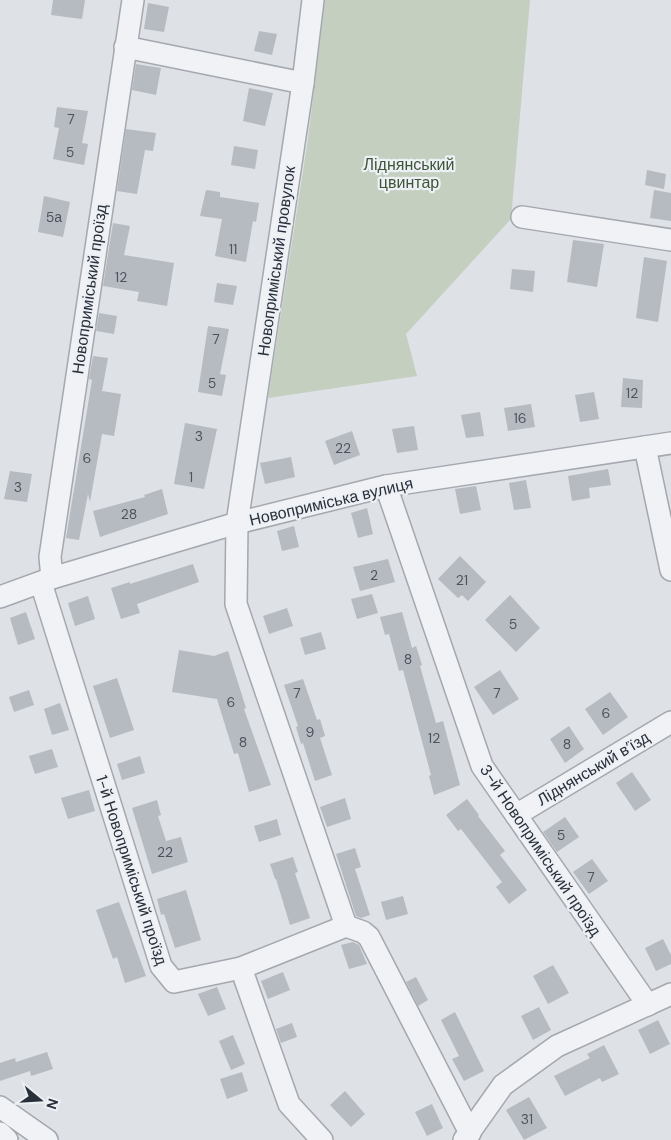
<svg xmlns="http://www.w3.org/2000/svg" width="671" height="1140" font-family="'DM Sans',sans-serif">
<rect width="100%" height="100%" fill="#dee1e6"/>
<path fill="#c4cfc0" d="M 325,0 L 530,0 L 511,219 L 406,334 L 417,376 L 268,398 L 308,139 Z"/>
<g fill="#b6bbc2">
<path d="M 53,0 L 85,0 L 82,19 L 51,15 Z"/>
<path d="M 148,3 L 169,7 L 164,32 L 144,29 Z"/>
<path d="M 259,31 L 277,34 L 272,55 L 254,51 Z"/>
<path d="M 136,64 L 161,68 L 156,95 L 132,90 Z"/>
<path d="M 249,88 L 273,93 L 265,126 L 243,121 Z"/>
<path d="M 57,107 L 88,111 L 82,143 L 88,144 L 84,165 L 53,159 L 59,128 L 54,127 Z"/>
<path d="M 126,129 L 156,133 L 153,151 L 145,150 L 137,194 L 117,191 Z"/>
<path d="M 234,146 L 258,150 L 255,169 L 231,165 Z"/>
<path d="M 647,170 L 666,174 L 664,189 L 645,185 Z"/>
<path d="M 206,190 L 220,192 L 220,197 L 259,203 L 256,222 L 253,221 L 246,262 L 215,256 L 222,219 L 200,216 Z"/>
<path d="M 654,190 L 671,193 L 671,221 L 650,218 Z"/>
<path d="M 44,196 L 70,202 L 63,237 L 38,232 Z"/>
<path d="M 113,223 L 130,226 L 124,255 L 174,263 L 167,306 L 137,301 L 139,292 L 103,286 Z"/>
<path d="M 573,240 L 604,244 L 597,287 L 567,282 Z"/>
<path d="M 644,257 L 667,261 L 658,322 L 636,318 Z"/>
<path d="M 512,269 L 535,271 L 533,292 L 510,289 Z"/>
<path d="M 217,283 L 237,286 L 233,305 L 214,302 Z"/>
<path d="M 99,313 L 117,316 L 114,334 L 96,331 Z"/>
<path d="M 208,326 L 229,329 L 220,374 L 226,375 L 222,396 L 198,392 Z"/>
<path d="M 93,356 L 108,358 L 102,391 L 121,394 L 114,436 L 102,434 L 90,502 L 88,494 L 79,540 L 66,538 L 92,380 L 89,379 Z"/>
<path d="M 623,378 L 643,380 L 642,408 L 621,407 Z"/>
<path d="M 594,392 L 599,419 L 580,422 L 575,395 Z"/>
<path d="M 531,404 L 535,427 L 508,431 L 504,408 Z"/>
<path d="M 480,412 L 484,436 L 466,438 L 461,415 Z"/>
<path d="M 185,423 L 217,429 L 204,489 L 174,484 Z"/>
<path d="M 414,426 L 418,450 L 397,453 L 392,429 Z"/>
<path d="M 352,431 L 360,455 L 334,465 L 325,441 Z"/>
<path d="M 291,457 L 295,477 L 265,484 L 260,463 Z"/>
<path d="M 608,469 L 611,485 L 589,488 L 590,498 L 572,501 L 568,476 Z"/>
<path d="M 10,471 L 32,474 L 27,502 L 4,499 Z"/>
<path d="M 526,480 L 531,508 L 514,510 L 509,483 Z"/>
<path d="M 476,486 L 481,510 L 460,514 L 455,489 Z"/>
<path d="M 162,489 L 168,514 L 100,537 L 93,511 L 145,497 L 144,495 Z"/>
<path d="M 367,508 L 373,534 L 358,538 L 351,513 Z"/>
<path d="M 294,526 L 299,547 L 282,551 L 277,531 Z"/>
<path d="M 460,556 L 486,582 L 468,601 L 462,595 L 458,598 L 438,579 Z"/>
<path d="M 388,559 L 395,582 L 360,591 L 353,567 Z"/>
<path d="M 193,564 L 199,582 L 137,604 L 140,613 L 121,619 L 111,588 L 130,582 L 130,584 Z"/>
<path d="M 372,594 L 378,613 L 357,619 L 351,599 Z"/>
<path d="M 510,595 L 540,628 L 516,652 L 485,620 Z"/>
<path d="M 88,596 L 95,619 L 75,626 L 68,603 Z"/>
<path d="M 287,608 L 293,626 L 269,634 L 263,616 Z"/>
<path d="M 26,612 L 35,639 L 18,645 L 10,618 Z"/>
<path d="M 402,612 L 412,648 L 416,646 L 422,665 L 420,666 L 436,723 L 443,721 L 460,785 L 434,795 L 429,776 L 431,775 L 403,670 L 399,671 L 389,634 L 385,635 L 380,617 Z"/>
<path d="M 321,632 L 326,649 L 305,655 L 300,638 Z"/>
<path d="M 179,650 L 214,656 L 228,651 L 246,708 L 244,709 L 271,785 L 249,792 L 238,753 L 234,754 L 217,699 L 172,692 Z"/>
<path d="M 500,670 L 519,699 L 493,715 L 474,687 Z"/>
<path d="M 117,678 L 134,730 L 110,738 L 93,686 Z"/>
<path d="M 303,679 L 317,720 L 320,719 L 325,736 L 320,738 L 332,775 L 315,781 L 303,743 L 301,744 L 296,727 L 298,726 L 284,685 Z"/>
<path d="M 29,690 L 34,705 L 14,712 L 9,697 Z"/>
<path d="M 610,692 L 628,717 L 603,735 L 585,709 Z"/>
<path d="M 60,703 L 69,730 L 52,735 L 44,709 Z"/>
<path d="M 569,726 L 584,749 L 565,763 L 550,739 Z"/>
<path d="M 52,749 L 58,767 L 35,774 L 29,756 Z"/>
<path d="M 140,756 L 145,773 L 122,780 L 117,764 Z"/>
<path d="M 632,772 L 651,800 L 635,811 L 616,783 Z"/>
<path d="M 89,790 L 95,811 L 68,819 L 61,798 Z"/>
<path d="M 345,798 L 351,819 L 327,827 L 320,807 Z"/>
<path d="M 467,799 L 479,815 L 478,816 L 505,851 L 500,855 L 527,890 L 509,904 L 496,887 L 502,882 L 461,829 L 458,831 L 446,815 Z"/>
<path d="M 157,800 L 161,815 L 158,816 L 166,841 L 181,837 L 188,862 L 152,874 L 132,808 Z"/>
<path d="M 565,817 L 579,837 L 557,852 L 543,832 Z"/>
<path d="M 277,819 L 281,835 L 259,842 L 254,826 Z"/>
<path d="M 355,848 L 361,867 L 355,869 L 370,915 L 361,918 L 356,916 L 336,854 Z"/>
<path d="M 293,857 L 298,872 L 295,873 L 310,918 L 290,925 L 276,879 L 275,879 L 270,864 Z"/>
<path d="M 592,859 L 608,881 L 589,894 L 573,872 Z"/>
<path d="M 186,890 L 201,940 L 175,948 L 164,914 L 161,915 L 157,899 Z"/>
<path d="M 403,896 L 408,914 L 386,920 L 381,902 Z"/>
<path d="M 119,902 L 146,976 L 125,983 L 117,957 L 113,959 L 96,910 Z"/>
<path d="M 663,939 L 671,955 L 671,964 L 656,971 L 645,948 Z"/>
<path d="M 353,942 L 359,945 L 367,964 L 349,969 L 341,945 Z"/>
<path d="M 553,965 L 569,993 L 548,1004 L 533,976 Z"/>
<path d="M 283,972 L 290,990 L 268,999 L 261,981 Z"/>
<path d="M 416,977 L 428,1000 L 418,1006 L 406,982 Z"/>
<path d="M 217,987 L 226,1009 L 208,1016 L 198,994 Z"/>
<path d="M 539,1007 L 551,1030 L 533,1040 L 521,1016 Z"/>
<path d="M 455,1012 L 484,1071 L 464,1081 L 452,1059 L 459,1056 L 441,1020 Z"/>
<path d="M 658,1020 L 670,1044 L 650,1054 L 638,1030 Z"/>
<path d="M 292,1023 L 297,1037 L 281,1043 L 276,1029 Z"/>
<path d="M 233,1035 L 245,1064 L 231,1070 L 219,1041 Z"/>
<path d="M 604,1045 L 619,1074 L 602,1082 L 600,1078 L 565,1096 L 554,1076 L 590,1058 L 587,1054 Z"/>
<path d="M 47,1052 L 53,1069 L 31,1076 L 30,1071 L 0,1081 L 0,1063 L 15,1058 L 16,1062 Z"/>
<path d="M 242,1072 L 248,1091 L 227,1099 L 220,1079 Z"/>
<path d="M 345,1091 L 365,1114 L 351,1127 L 330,1105 Z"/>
<path d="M 529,1097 L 547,1128 L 524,1140 L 506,1110 Z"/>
<path d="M 432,1104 L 443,1128 L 427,1136 L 415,1112 Z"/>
</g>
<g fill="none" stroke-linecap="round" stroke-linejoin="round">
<defs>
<g id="minor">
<path d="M 125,47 L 303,83"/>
<path d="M 522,217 L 671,240"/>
<path d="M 645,447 L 671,570"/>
<path d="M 386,486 L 482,766 L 648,1005"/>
<path d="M 52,578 L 50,557 L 133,0"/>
<path d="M 41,583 L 161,966 L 174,982 L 241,968 L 346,926 L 236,604 L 237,523 L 303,83 L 313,0"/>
<path d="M 0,597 L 52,578 L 237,523 L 386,486 L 671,443"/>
<path d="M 516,815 L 671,722"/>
<path d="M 346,926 L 363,932 L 369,937 L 470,1133"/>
<path d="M 241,968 L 289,1104 L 322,1140"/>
<path d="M 0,1107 L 47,1140"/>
<path d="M 0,1133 L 7,1140"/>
<path d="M 464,1140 L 503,1085 L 557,1046 L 671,994"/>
</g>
</defs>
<use href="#minor" stroke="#a4a8af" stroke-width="24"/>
<use href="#minor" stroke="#f0f2f5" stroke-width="21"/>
</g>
<g text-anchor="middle" stroke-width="4.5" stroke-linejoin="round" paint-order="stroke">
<g font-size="14" fill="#4c535d">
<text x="71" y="124">7</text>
<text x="70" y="157">5</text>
<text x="54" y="222">5а</text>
<text x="233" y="254">11</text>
<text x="121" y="282">12</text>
<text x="216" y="344">7</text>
<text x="212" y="388">5</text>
<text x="632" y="398">12</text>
<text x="520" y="423">16</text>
<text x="199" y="441">3</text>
<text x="343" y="453">22</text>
<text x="87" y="463">6</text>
<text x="191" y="482">1</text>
<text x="18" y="492">3</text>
<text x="129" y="519">28</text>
<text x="374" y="580">2</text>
<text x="462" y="585">21</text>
<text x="513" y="629">5</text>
<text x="408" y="664">8</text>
<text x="297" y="698">7</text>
<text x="497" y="698">7</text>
<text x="231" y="707">6</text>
<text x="606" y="718">6</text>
<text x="310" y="737">9</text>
<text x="434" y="743">12</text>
<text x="243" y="747">8</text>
<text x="567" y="749">8</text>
<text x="561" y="840">5</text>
<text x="165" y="857">22</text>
<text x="591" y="882">7</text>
<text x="527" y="1124">31</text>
</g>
<g font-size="16" fill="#3e5537" stroke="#edf0f4">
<text x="409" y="170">Ліднянський<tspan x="409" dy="18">цвинтар</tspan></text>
</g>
<g font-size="16" fill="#29303b" stroke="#edf0f4">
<text transform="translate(276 261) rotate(-82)" y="6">Новоприміський провулок</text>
<text transform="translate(89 289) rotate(-82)" y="6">Новоприміський проїзд</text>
<text transform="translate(331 501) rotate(-13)" y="6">Новоприміська вулиця</text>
<text transform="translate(593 768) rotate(-31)" y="6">Ліднянський в’їзд</text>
<text transform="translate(541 850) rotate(56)" y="6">3-й Новоприміський проїзд</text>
<text transform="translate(132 870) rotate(72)" y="6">1-й Новоприміський проїзд</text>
</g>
</g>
<g transform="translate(40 1100) rotate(108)" stroke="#edf0f4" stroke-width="4" paint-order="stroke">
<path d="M0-4L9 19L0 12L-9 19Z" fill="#29303b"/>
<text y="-8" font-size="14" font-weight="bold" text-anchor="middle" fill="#29303b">N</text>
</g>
</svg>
